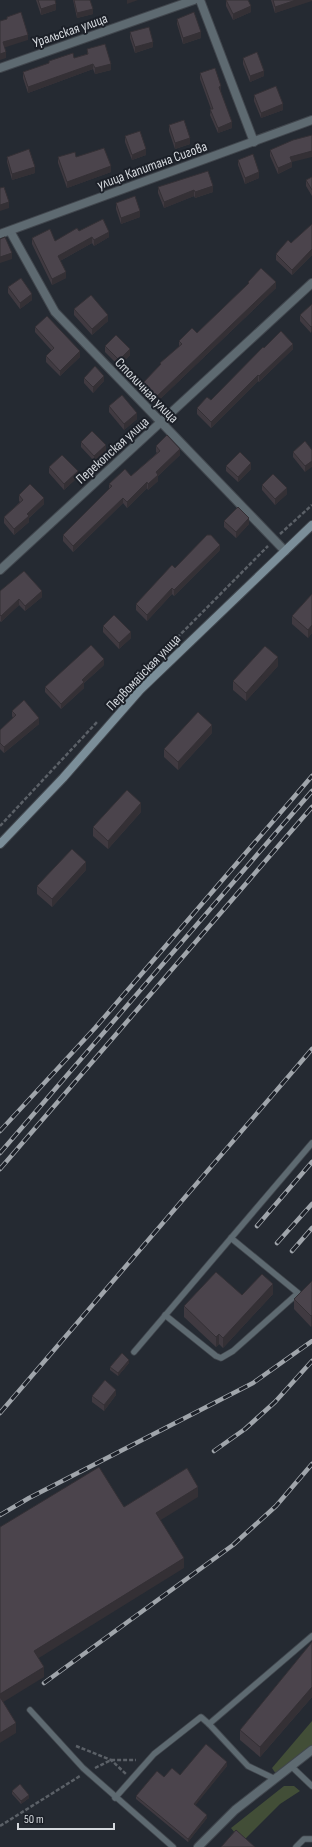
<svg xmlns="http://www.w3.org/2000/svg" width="312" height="1847" font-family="'Sofia Sans Condensed',sans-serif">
<rect width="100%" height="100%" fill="#252a32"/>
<g fill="#424e37">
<path d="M 312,1721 L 312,1747 L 276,1774 L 272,1768 Z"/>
<path d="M 284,1786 L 294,1786 L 300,1791 L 280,1804 L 242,1842 L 231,1828 Z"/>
</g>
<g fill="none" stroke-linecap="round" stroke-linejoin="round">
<defs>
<g id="service">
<path d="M 165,1315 L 216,1356 L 221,1358 L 233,1351 L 298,1293 L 231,1238"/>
<path d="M 134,1352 L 312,1143"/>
<path d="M 30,1710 L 83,1768 L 173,1847"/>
<path d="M 291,1766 L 312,1786"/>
<path d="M 275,1779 L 248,1766 L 209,1724 L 312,1636"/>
<path d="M 115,1798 L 154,1754 L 201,1717 L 209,1724"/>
<path d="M 296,1847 L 304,1839 L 312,1839"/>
</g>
<g id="minor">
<path d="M 200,0 L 254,142"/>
<path d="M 0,68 L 194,0"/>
<path d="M 10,231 L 55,312 L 285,551"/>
<path d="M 0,234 L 312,120"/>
<path d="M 0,570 L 312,283"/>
<path d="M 198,1847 L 235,1810 L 312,1750"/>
</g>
<path id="secondary" d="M 0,844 L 63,778 L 140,690 L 312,525"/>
</defs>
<use href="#service" stroke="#41464d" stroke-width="7"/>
<use href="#minor" stroke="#41464d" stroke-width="10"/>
<use href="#secondary" stroke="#41464d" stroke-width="10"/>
<g stroke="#5b6067" stroke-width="2.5" stroke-dasharray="4 2" stroke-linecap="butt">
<path d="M 280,534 L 312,505"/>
<path d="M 156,659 L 268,546"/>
<path d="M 0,826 L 98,721"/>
<path d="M 76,1746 L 111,1760 L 126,1774"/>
<path d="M 95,1768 L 111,1760 L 136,1760"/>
<path d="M 0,1826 L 80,1776"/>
</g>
<use href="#service" stroke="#5e6a71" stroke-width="5.5"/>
<use href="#minor" stroke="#5e6a71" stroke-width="8"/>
<use href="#secondary" stroke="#7b8e99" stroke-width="8"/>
<defs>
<g id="rail">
<path d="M 0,1131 L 95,1028 L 312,776"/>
<path d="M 0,1153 L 312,791"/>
<path d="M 0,1169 L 312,807"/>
<path d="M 257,1226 L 312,1162"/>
<path d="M 277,1243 L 312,1204"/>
<path d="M 292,1251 L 312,1228"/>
<path d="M 0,1413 L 312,1049"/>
<path d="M 214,1451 L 245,1429 L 275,1402 L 312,1361"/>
<path d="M 0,1515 L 29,1498 L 253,1383 L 312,1341"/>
<path d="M 44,1683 L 233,1545 L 276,1506 L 312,1464"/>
</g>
</defs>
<use href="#rail" stroke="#a0a5ab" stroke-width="4.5"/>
<use href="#rail" stroke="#1c2028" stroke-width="3" stroke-dasharray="9" stroke-linecap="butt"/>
</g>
<g fill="#403a41">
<path d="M 36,0 L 55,0 L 56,10 L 41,15 Z"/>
<path d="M 73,0 L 90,0 L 93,14 L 77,18 Z"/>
<path d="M 226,0 L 251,12 L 233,20 L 226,6 Z"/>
<path d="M 271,0 L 312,0 L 275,13 Z"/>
<path d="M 177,19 L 201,38 L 183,44 L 177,24 Z"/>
<path d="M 130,32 L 153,47 L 135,53 L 130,38 Z"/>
<path d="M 87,49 L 111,70 L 95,74 L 93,69 L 28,93 L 23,78 L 23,72 L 49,64 L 49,61 L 74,58 L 87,54 Z"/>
<path d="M 243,58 L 264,76 L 250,82 L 243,64 Z"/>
<path d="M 200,73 L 221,92 L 232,128 L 218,133 L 210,115 L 211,109 L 200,79 Z"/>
<path d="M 254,95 L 283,110 L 261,118 L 254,101 Z"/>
<path d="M 169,125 L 190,144 L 175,149 L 169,131 Z"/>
<path d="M 125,136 L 146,155 L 132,160 L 125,142 Z"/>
<path d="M 270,150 L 292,162 L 292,167 L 278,174 L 270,156 Z"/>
<path d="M 7,157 L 35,173 L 12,180 L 7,162 Z"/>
<path d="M 58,157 L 76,157 L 111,172 L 67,188 L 58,163 Z"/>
<path d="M 238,160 L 259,178 L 245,184 L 238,165 Z"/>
<path d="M 312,177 L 312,196 L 306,186 L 306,180 Z"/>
<path d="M 158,187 L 213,192 L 195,198 L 194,196 L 164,208 L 158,193 Z"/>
<path d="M 116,203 L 140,217 L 121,224 L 116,209 Z"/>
<path d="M 312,224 L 312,255 L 292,275 L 276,260 L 276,254 L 291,243 Z"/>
<path d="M 79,231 L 109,237 L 94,246 L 92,243 L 60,261 L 66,278 L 52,285 L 32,244 L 32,238 L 55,241 Z"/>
<path d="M 248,282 L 276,288 L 155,404 L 142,390 L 142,384 L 160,365 L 160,363 L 179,347 L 179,341 L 197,333 L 248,284 Z"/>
<path d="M 8,287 L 32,300 L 20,309 L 8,293 Z"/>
<path d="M 312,304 L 311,333 L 300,321 L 300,315 Z"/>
<path d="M 74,309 L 108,321 L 92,335 L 74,315 Z"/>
<path d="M 35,327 L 80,357 L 60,376 L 46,362 L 46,356 L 52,351 L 35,332 Z"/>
<path d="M 105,346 L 130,355 L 119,366 L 105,352 Z"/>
<path d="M 264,348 L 293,349 L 259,382 L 258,381 L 211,428 L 197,414 L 197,408 L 211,400 Z"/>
<path d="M 84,378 L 104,381 L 93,393 L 84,383 Z"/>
<path d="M 109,406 L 137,419 L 124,430 L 109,412 Z"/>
<path d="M 81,442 L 106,451 L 94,461 L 81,447 Z"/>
<path d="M 156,446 L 180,455 L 158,476 L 158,481 L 148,490 L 147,488 L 127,508 L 123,503 L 73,552 L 63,541 L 63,535 L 109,489 L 109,484 L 131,476 L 157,453 L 156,452 Z"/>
<path d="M 312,450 L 305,472 L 293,457 L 293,452 Z"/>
<path d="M 226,466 L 251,469 L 238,482 L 226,471 Z"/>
<path d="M 49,467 L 78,477 L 64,490 L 49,473 Z"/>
<path d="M 262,485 L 287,494 L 275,505 L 262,490 Z"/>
<path d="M 19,495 L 44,504 L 29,518 L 29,522 L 14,535 L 4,523 L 4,517 L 20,502 L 19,501 Z"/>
<path d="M 224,521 L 249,524 L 236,538 L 224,527 Z"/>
<path d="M 220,550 L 174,596 L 172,594 L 147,621 L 136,610 L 136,604 L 175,568 Z"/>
<path d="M 0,591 L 42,597 L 25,611 L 19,605 L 1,622 L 0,621 Z"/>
<path d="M 312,594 L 312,633 L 308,638 L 292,624 L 292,616 Z"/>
<path d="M 103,626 L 131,638 L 119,649 L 103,632 Z"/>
<path d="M 104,665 L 84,683 L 84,688 L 61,709 L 45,692 L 45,687 Z"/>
<path d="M 278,666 L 246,701 L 233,690 L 233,681 Z"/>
<path d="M 12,711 L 39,724 L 4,753 L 0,749 L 0,730 L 13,718 L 12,716 Z"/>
<path d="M 212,733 L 178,770 L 164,757 L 164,749 Z"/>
<path d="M 141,812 L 108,849 L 93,836 L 93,827 Z"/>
<path d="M 86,870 L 52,907 L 37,894 L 37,886 Z"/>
<path d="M 312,1281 L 311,1327 L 294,1309 L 294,1299 Z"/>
<path d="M 273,1294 L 223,1348 L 219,1344 L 216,1347 L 184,1317 L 184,1306 L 242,1295 Z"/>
<path d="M 129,1363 L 118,1376 L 110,1370 L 110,1367 Z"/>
<path d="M 116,1395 L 104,1411 L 92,1402 L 92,1396 Z"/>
<path d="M 312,1642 L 312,1697 L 260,1757 L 240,1740 L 240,1730 Z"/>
<path d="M 227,1766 L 195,1805 L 207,1818 L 188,1842 L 136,1799 L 136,1796 L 164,1777 L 180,1775 Z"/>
<path d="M 12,1791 L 29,1798 L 21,1804 L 12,1794 Z"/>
</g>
<g fill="#343035">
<path d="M 127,0 L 138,0 L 127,4 Z"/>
<path d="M 296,0 L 312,0 L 312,1 L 275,13 L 275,7 Z"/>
<path d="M 56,4 L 56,10 L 41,15 L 41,9 Z"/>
<path d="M 251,6 L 251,12 L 233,20 L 233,14 Z"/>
<path d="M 93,9 L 93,14 L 77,18 L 77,13 Z"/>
<path d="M 201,32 L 201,38 L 183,44 L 183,38 Z"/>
<path d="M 28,35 L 28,40 L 3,48 L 3,42 Z"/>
<path d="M 153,42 L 153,47 L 135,53 L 135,47 Z"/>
<path d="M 6,52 L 6,58 L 0,60 L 0,54 Z"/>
<path d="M 93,64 L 93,69 L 28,93 L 28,87 Z"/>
<path d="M 111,64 L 111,70 L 95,74 L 95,68 Z"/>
<path d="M 264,71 L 264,76 L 250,82 L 250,76 Z"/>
<path d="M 221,86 L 221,92 L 219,93 L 219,87 Z"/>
<path d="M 283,104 L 283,110 L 261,118 L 261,113 Z"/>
<path d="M 232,122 L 232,128 L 218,133 L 218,128 Z"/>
<path d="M 190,138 L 190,144 L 175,149 L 175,143 Z"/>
<path d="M 146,149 L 146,155 L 132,160 L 132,155 Z"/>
<path d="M 312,151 L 312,157 L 292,162 L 292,167 L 278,174 L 278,168 L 290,157 Z"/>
<path d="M 111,166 L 111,172 L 67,188 L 67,182 Z"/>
<path d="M 35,167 L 35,173 L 12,180 L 12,174 Z"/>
<path d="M 259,172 L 259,178 L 245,184 L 245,178 Z"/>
<path d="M 213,186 L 213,192 L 195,198 L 195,192 Z"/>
<path d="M 194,190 L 194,196 L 164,208 L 164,202 Z"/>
<path d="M 9,202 L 9,208 L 0,211 L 0,205 Z"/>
<path d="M 140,211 L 140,217 L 121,224 L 121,218 Z"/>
<path d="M 109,232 L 109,237 L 94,246 L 94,240 Z"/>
<path d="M 92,237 L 92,243 L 58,262 L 58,256 Z"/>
<path d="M 312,249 L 312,255 L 292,275 L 292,270 Z"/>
<path d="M 12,253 L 12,259 L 0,263 L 0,257 Z"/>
<path d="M 66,272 L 66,278 L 52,285 L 52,279 Z"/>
<path d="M 276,282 L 276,288 L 155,404 L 155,398 Z"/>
<path d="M 32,294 L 32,300 L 20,309 L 20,303 Z"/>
<path d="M 108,315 L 108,321 L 92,335 L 92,329 Z"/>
<path d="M 312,326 L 312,331 L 311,333 L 311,327 Z"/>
<path d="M 293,344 L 293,349 L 259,382 L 259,376 Z"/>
<path d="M 130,349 L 130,355 L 119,366 L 119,360 Z"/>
<path d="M 80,351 L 80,357 L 60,376 L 60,371 Z"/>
<path d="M 258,375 L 258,381 L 211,428 L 211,422 Z"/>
<path d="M 104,376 L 104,381 L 93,393 L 93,387 Z"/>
<path d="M 137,413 L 137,419 L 124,430 L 124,424 Z"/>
<path d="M 106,445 L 106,451 L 94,461 L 94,456 Z"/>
<path d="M 180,449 L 180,455 L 158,476 L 158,481 L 148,490 L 148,484 L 156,472 Z"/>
<path d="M 312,461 L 312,467 L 305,472 L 305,466 Z"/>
<path d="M 251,463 L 251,469 L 238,482 L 238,477 Z"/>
<path d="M 78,471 L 78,477 L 64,490 L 64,484 Z"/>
<path d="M 147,482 L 147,488 L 127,508 L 127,502 Z"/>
<path d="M 287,488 L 287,494 L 275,505 L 275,499 Z"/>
<path d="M 44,498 L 44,504 L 29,518 L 29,522 L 14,535 L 14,529 L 27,514 Z"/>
<path d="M 123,498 L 123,503 L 73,552 L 73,546 Z"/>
<path d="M 249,518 L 249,524 L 236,538 L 236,532 Z"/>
<path d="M 220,545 L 220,550 L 174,596 L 174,590 Z"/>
<path d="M 172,588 L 172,594 L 147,621 L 147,615 Z"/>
<path d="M 42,591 L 42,597 L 25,611 L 25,606 Z"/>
<path d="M 19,599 L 19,605 L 1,622 L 1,616 Z"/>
<path d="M 312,625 L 312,633 L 308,638 L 308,630 Z"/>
<path d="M 131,632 L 131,638 L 119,649 L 119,643 Z"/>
<path d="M 278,657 L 278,666 L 246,701 L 246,693 Z"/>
<path d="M 104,659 L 104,665 L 84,683 L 84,688 L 61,709 L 61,704 L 82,680 Z"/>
<path d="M 39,718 L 39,724 L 4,753 L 4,747 Z"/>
<path d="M 212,725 L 212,733 L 178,770 L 178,762 Z"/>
<path d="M 141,803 L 141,812 L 108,849 L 108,841 Z"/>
<path d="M 86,862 L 86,870 L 52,907 L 52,899 Z"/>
<path d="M 273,1284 L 273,1294 L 223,1348 L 223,1338 Z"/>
<path d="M 312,1315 L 312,1326 L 311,1327 L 311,1316 Z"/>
<path d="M 219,1334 L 219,1344 L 216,1347 L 216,1337 Z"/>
<path d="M 129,1360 L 129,1363 L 118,1376 L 118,1373 Z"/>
<path d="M 116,1390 L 116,1395 L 104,1411 L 104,1405 Z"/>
<path d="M 198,1487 L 198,1497 L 156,1523 L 156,1513 Z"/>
<path d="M 184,1558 L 184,1568 L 34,1661 L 34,1651 Z"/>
<path d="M 44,1667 L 44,1677 L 0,1704 L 0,1694 Z"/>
<path d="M 312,1687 L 312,1697 L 260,1757 L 260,1747 Z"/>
<path d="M 16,1723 L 16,1733 L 0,1743 L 0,1733 Z"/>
<path d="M 227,1762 L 227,1766 L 194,1807 L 194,1804 Z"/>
<path d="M 29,1795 L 29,1798 L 21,1804 L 21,1801 Z"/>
<path d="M 207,1815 L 207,1818 L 188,1842 L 188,1839 Z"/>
</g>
<g fill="#4b444c" stroke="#343035">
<path d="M 38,0 L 55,0 L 56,4 L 41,9 Z"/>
<path d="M 74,0 L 90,0 L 93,9 L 77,13 Z"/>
<path d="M 226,0 L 248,0 L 251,6 L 233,14 Z"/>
<path d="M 273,0 L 296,0 L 275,7 Z"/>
<path d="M 21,12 L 28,35 L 3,42 L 6,52 L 0,54 L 0,21 L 7,19 L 7,17 Z"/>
<path d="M 194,12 L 201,32 L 183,38 L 177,19 Z"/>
<path d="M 149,27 L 153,42 L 135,47 L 130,32 Z"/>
<path d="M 105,44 L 111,64 L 95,68 L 93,64 L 28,87 L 23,72 L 49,63 L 49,61 L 73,53 L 74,58 L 88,54 L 87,49 Z"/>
<path d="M 257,52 L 264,71 L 250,76 L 243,58 Z"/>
<path d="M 215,68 L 221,86 L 219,87 L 232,122 L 218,128 L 210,109 L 213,109 L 200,73 Z"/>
<path d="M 276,86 L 283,104 L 261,113 L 254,95 Z"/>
<path d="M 184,120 L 190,138 L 175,143 L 169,125 Z"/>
<path d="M 140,131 L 146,149 L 132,155 L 125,136 Z"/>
<path d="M 312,135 L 312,151 L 290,157 L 292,162 L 278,168 L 270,150 L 293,140 Z"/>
<path d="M 104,148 L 111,166 L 67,182 L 58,157 L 75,152 L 76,157 Z"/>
<path d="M 29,149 L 35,167 L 12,174 L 7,157 Z"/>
<path d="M 253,154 L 259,172 L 245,178 L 238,160 Z"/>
<path d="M 208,171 L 213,186 L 195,192 L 194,190 L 164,202 L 158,187 Z"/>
<path d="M 312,177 L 312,190 L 306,180 Z"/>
<path d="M 4,187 L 9,202 L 0,205 L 0,188 Z"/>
<path d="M 135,196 L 140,211 L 121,218 L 116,203 Z"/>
<path d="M 103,219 L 109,232 L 94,240 L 92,237 L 58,256 L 66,272 L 52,279 L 32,238 L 50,229 L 55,241 L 77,228 L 79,231 Z"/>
<path d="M 312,224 L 312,249 L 292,270 L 276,254 L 288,240 L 291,243 Z"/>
<path d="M 5,237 L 12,253 L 0,257 L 0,239 Z"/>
<path d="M 261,268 L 276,282 L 155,398 L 142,384 L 161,364 L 160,363 L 182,344 L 179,341 L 192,328 L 197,333 L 249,283 L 248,282 Z"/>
<path d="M 21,278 L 32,294 L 20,303 L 8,287 Z"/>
<path d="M 91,295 L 108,315 L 92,329 L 74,309 Z"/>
<path d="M 312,304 L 312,326 L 311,327 L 300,315 Z"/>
<path d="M 47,316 L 80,351 L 60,371 L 46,356 L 54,348 L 35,327 Z"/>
<path d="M 281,331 L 293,344 L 259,376 L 258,375 L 211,422 L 197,408 L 207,397 L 211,400 L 263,347 L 264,348 Z"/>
<path d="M 116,335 L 130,349 L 119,360 L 105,346 Z"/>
<path d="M 95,366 L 104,376 L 93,387 L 84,378 Z"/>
<path d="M 122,395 L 137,413 L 124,424 L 109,406 Z"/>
<path d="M 92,431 L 106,445 L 94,456 L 81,442 Z"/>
<path d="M 167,435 L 180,449 L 156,472 L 158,475 L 148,484 L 147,482 L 127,502 L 123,498 L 73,546 L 63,535 L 112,486 L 109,484 L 125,469 L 131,476 L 160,451 L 156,446 Z"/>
<path d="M 305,441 L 312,450 L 312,461 L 305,466 L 293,452 Z"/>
<path d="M 240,452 L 251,463 L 238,477 L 226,466 Z"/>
<path d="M 62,455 L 78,471 L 64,484 L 49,467 Z"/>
<path d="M 273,474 L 287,488 L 275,499 L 262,485 Z"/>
<path d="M 30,484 L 44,498 L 27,514 L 29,516 L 14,529 L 4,517 L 23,500 L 19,495 Z"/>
<path d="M 238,507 L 249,518 L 236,532 L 224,521 Z"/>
<path d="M 207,535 L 211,535 L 220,545 L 174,590 L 172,588 L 147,615 L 136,604 L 172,565 L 175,568 Z"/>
<path d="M 24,571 L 42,591 L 25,606 L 19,599 L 1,616 L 0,615 L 0,591 Z"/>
<path d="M 312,594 L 312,625 L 308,630 L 292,616 Z"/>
<path d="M 114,615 L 131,632 L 119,643 L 103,626 Z"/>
<path d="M 91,645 L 104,659 L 82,680 L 84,682 L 61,704 L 45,687 Z"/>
<path d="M 265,646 L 278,657 L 246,693 L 233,681 Z"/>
<path d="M 24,700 L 39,718 L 4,747 L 0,743 L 0,730 L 16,715 L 12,711 Z"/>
<path d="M 198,712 L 212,725 L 178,762 L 164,749 Z"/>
<path d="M 127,790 L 141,803 L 108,841 L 93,827 Z"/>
<path d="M 72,849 L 86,862 L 52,899 L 37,886 Z"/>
<path d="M 216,1272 L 242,1295 L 262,1274 L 273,1284 L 223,1338 L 219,1334 L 216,1337 L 184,1306 Z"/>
<path d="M 312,1281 L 312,1315 L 311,1316 L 294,1299 Z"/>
<path d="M 122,1353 L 129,1360 L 118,1373 L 110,1367 Z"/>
<path d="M 105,1380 L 116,1390 L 104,1405 L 92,1396 Z"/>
<path d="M 99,1467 L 124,1507 L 187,1468 L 198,1487 L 156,1513 L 184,1558 L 34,1651 L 44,1667 L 0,1694 L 0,1527 Z"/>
<path d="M 312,1642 L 312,1687 L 260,1747 L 240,1730 Z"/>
<path d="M 0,1697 L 16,1723 L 0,1733 Z"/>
<path d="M 206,1744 L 227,1762 L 194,1804 L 207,1815 L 188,1839 L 136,1796 L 157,1771 L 164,1777 L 172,1768 L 180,1775 Z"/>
<path d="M 20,1784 L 29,1795 L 21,1801 L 12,1791 Z"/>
<path d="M 236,1830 L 255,1847 L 221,1847 Z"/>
</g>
<g text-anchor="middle" stroke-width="4" stroke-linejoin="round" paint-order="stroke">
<g font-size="14" fill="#d4d8dd" stroke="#1c2028">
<text transform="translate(70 30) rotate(-19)" y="5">Уральская улица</text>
<text transform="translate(152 165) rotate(-20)" y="5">улица Капитана Сигова</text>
<text transform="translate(147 390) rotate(46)" y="5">Столичная улица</text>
<text transform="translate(112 450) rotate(-42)" y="5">Перекопская улица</text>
<text transform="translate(143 672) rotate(-46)" y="5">Первомайская улица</text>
</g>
</g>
<path d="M18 1823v6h96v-6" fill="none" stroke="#d4d8dd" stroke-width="2"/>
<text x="24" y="1823" font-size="12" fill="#d4d8dd" stroke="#1c2028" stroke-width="3" paint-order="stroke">50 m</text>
</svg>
